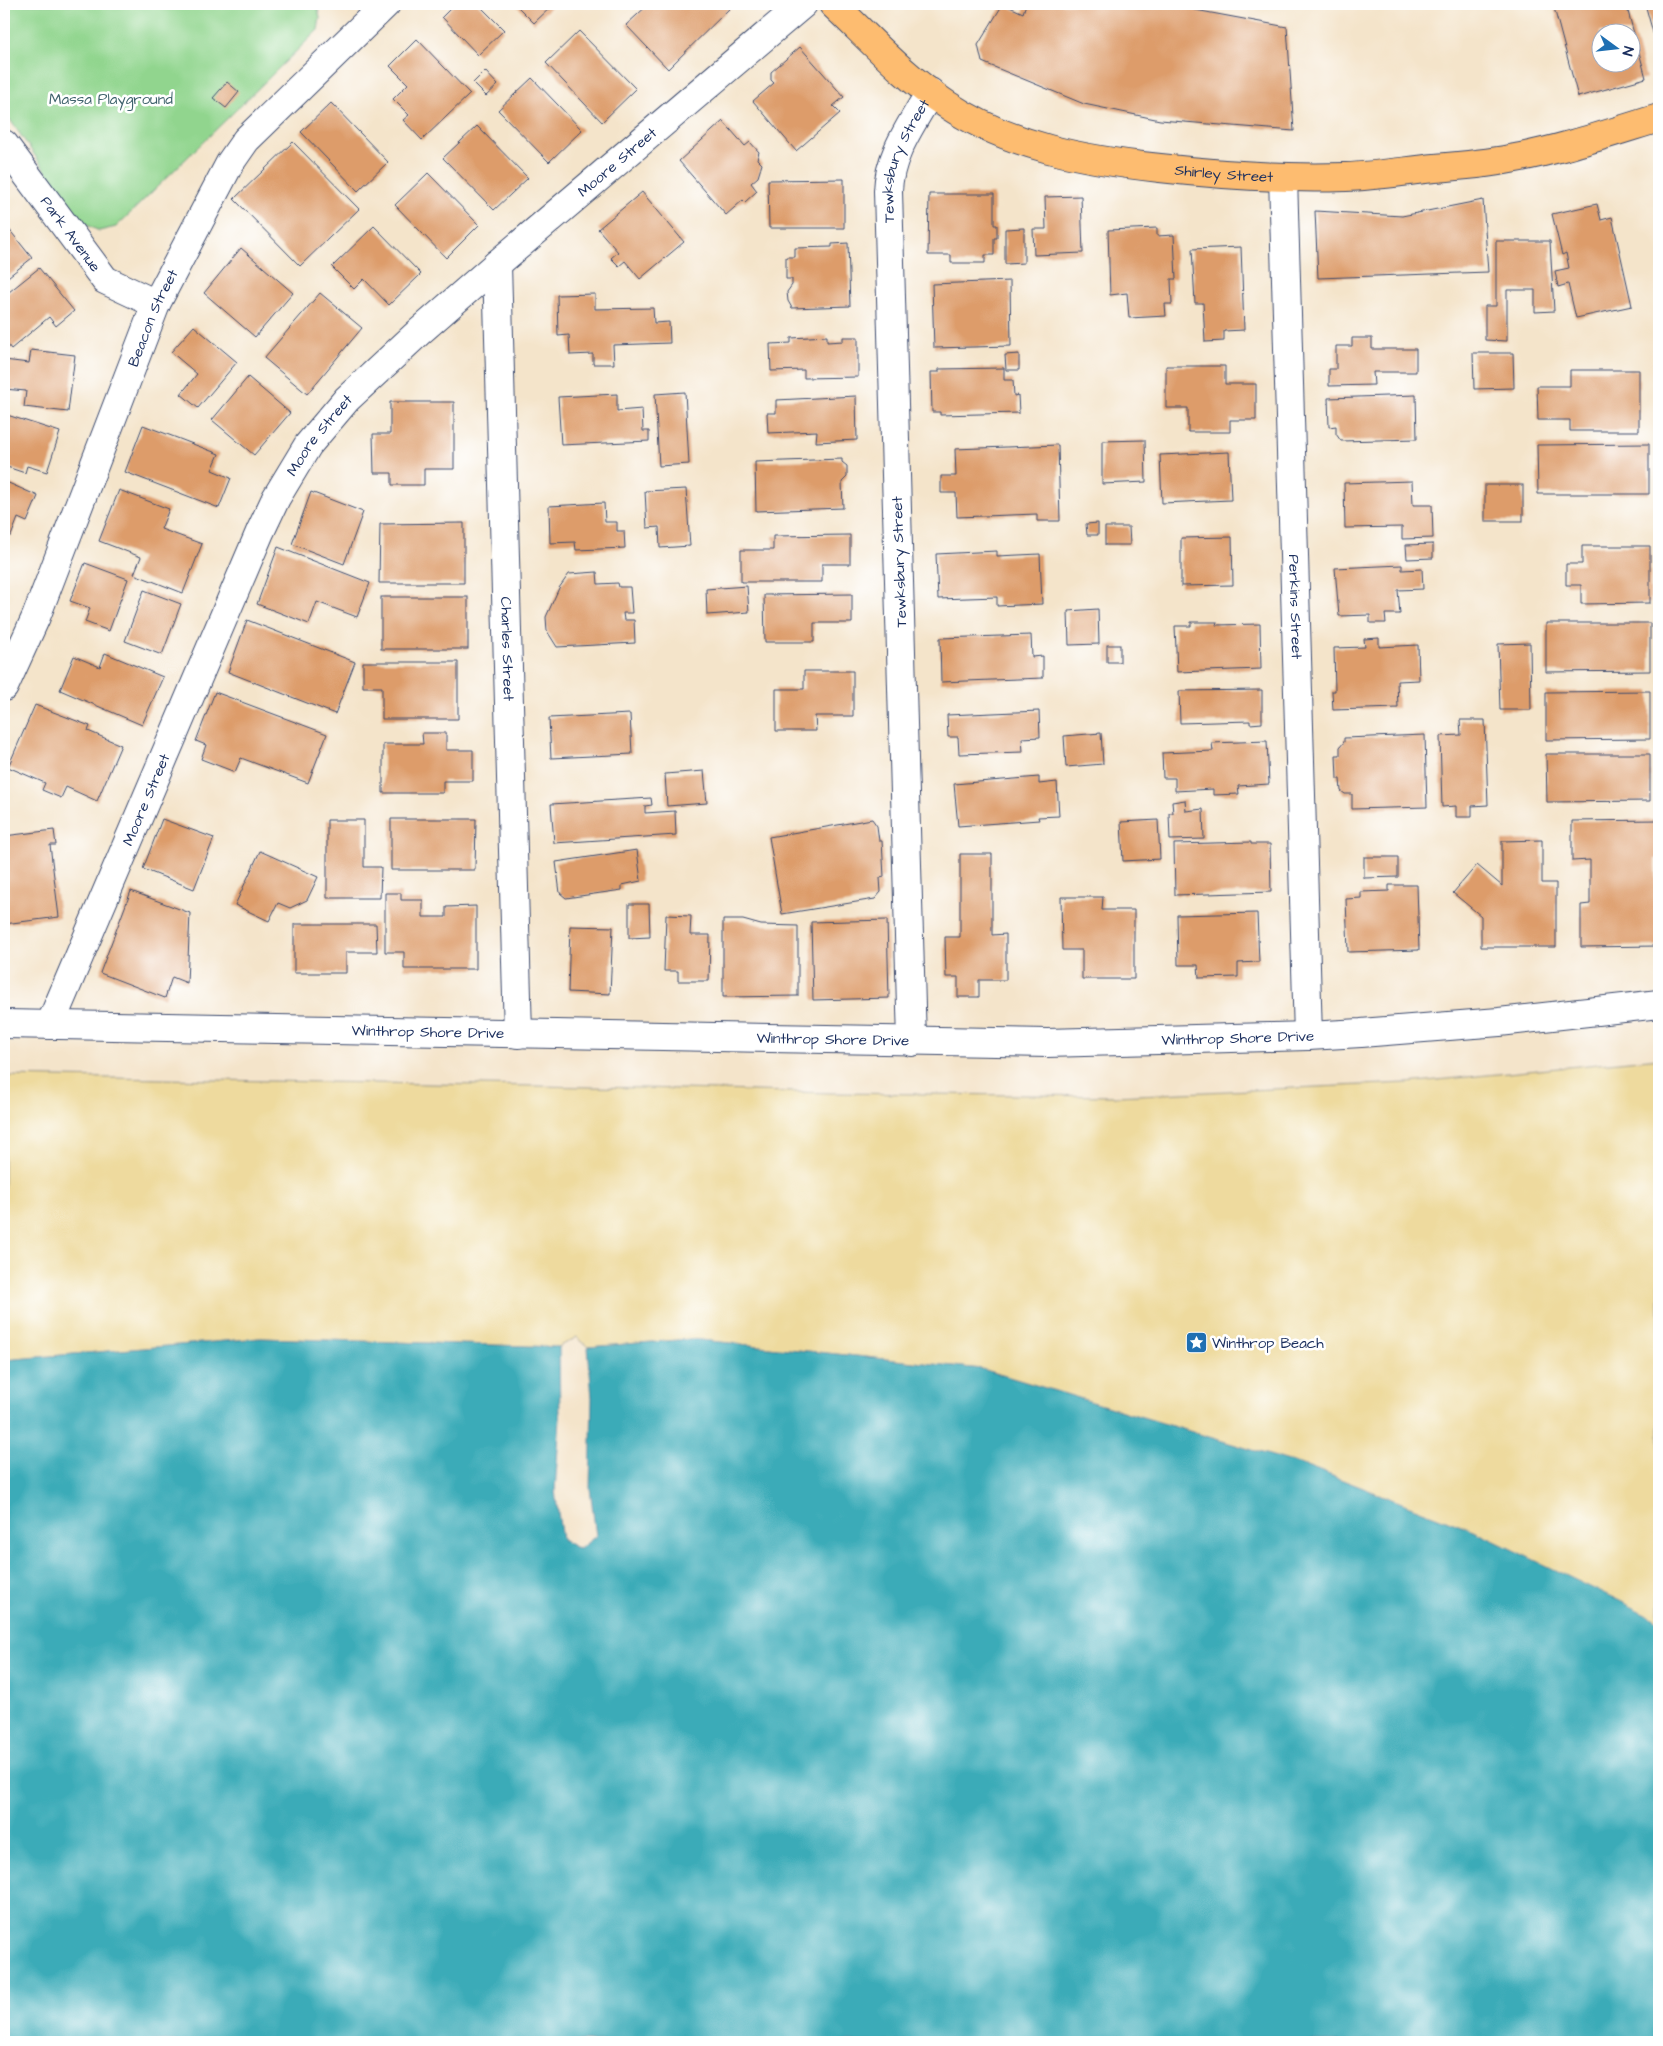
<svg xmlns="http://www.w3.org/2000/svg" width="1663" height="2046" font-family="'Architects Daughter',sans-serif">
<rect width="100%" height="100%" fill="#fff"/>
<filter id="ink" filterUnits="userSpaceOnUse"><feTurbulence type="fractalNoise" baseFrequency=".02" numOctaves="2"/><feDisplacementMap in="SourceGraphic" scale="10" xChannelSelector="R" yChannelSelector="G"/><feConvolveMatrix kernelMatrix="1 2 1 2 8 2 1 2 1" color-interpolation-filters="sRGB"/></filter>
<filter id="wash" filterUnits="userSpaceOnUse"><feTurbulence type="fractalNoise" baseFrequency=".0096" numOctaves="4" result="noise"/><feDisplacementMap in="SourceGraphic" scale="20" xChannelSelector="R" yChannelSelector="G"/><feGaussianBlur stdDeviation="1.12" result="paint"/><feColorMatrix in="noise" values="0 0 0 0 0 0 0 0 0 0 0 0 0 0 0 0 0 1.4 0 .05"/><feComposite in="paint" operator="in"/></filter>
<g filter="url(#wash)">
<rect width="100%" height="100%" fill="#f4e4ca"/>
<path fill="#91d58e" stroke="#568276" d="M 4,4 L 317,4 L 320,18 L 318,30 L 116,227 L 99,231 L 81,222 L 4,111 Z"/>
<path fill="#eeda9e" stroke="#84847e" d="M 1659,1058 L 1659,1622 L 1474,1531 L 1309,1467 L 982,1369 L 691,1339 L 588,1347 L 577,1337 L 559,1347 L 260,1338 L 4,1360 L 4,1076 L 642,1088 L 830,1093 L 1116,1096 L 1407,1083 Z"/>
<path fill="#3babb8" stroke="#2b6d8b" d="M 260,1338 L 559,1347 L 560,1419 L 555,1491 L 562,1540 L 579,1549 L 596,1536 L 590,1488 L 592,1398 L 588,1347 L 691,1339 L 982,1369 L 1309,1467 L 1474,1531 L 1650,1616 L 1659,1622 L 1659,2042 L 4,2042 L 4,1360 Z"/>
<g id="blocks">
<g fill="#dd9c6b" fill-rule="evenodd">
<path d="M 455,4 L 478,4 L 504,30 L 478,55 L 442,17 Z"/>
<path d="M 515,4 L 554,4 L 534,23 Z"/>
<path d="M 649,4 L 734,4 L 668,69 L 626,25 Z"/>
<path d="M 1003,4 L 1023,13 L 1026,4 L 1163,4 L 1287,27 L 1294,131 L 1160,120 L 1084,104 L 982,62 L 978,45 Z"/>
<path d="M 1553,4 L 1626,4 L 1646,78 L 1578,97 ZM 1600,32 L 1630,32 L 1630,62 L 1600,62 Z"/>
<path d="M 1645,4 L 1659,4 L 1659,54 Z"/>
<path d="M 579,31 L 636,89 L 602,122 L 546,63 Z"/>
<path d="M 417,39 L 470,94 L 422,140 L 403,120 L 409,115 L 393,99 L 408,84 L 390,66 Z"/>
<path d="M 800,47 L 844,97 L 833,106 L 840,113 L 796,151 L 753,101 L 774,83 L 771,80 L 771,72 Z"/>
<path d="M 485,71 L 498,85 L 486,96 L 473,83 Z"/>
<path d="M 532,78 L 582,130 L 549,162 L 498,110 Z"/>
<path d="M 227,82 L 239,92 L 226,108 L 213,98 Z"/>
<path d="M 331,103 L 388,162 L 358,191 L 301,132 Z"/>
<path d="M 723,121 L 745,146 L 750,142 L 759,152 L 757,159 L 762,164 L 758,177 L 751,183 L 757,191 L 745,202 L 743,200 L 726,215 L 679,161 Z"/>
<path d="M 477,126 L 528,178 L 494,210 L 443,158 Z"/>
<path d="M 293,142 L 359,209 L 300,266 L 234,199 Z"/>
<path d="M 428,173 L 479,225 L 446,258 L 395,205 Z"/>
<path d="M 844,179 L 844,228 L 769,228 L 768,180 Z"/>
<path d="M 642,192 L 684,242 L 640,279 L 625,261 L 619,266 L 611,258 L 618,252 L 598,229 Z"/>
<path d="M 929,194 L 994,194 L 994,225 L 997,225 L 997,238 L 994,238 L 994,255 L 985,255 L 985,263 L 951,263 L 951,255 L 928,255 Z"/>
<path d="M 1081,196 L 1083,253 L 1034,255 L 1033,229 L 1046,229 L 1045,197 Z"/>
<path d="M 1483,200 L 1488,272 L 1318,278 L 1315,211 L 1402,216 Z"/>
<path d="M 1597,204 L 1601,220 L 1612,217 L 1632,306 L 1576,318 L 1568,284 L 1558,287 L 1555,271 L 1569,268 L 1566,253 L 1562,255 L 1552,214 Z"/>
<path d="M 4,223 L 32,258 L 4,280 Z"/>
<path d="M 374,226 L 421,274 L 389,305 L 364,279 L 354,289 L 332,267 Z"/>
<path d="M 1024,228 L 1024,263 L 1005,264 L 1005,229 Z"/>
<path d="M 1157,228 L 1157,236 L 1174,235 L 1176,279 L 1171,279 L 1172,304 L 1165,304 L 1166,316 L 1129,318 L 1127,293 L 1110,295 L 1108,230 Z"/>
<path d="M 1496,241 L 1550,241 L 1554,311 L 1535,312 L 1535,290 L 1507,290 L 1507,341 L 1485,340 L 1485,306 L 1496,306 Z"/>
<path d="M 848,243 L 850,306 L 792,308 L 788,301 L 787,292 L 792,285 L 792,279 L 786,279 L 786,257 L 795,257 L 795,248 L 832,247 L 832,244 Z"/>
<path d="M 1241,247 L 1244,330 L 1224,331 L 1224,341 L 1205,342 L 1203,303 L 1195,303 L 1192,249 Z"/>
<path d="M 241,248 L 293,293 L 255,337 L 204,293 Z"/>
<path d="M 39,268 L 74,311 L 56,326 L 49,317 L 11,349 L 4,340 L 4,296 Z"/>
<path d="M 1010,281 L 1011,346 L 934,348 L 932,284 Z"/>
<path d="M 320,293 L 362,328 L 307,394 L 264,358 Z"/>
<path d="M 595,294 L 595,309 L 653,308 L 654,323 L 669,322 L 670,343 L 613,345 L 614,364 L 593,364 L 593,354 L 570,355 L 569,335 L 558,336 L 557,295 Z"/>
<path d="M 194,326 L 237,362 L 198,408 L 181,394 L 197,374 L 171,352 Z"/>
<path d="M 827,336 L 827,342 L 843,341 L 843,337 L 858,337 L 858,377 L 804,378 L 804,370 L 771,371 L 770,344 L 791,343 L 791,338 Z"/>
<path d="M 1352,338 L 1372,338 L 1372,349 L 1416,349 L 1416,372 L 1373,372 L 1374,385 L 1329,386 L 1329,369 L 1336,369 L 1336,346 L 1352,346 Z"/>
<path d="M 31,350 L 75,355 L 68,412 L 24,407 L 26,391 L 4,389 L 4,360 L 29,363 Z"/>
<path d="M 1473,353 L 1513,353 L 1514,388 L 1474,389 Z"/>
<path d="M 1019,354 L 1019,370 L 1006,370 L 1005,355 Z"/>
<path d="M 1166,366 L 1225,366 L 1225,384 L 1256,384 L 1256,420 L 1230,420 L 1230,432 L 1188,432 L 1188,408 L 1166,408 Z"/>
<path d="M 1004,368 L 1004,380 L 1013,380 L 1014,396 L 1018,395 L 1019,413 L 940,415 L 940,412 L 932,412 L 931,372 L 939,372 L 939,369 Z"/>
<path d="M 1570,370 L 1639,370 L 1639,431 L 1570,431 L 1570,420 L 1538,420 L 1537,386 L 1570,386 Z"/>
<path d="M 248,377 L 290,413 L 254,455 L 212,420 Z"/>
<path d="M 685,392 L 689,464 L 659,466 L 655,394 Z"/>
<path d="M 617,394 L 617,411 L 642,409 L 643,431 L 649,431 L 649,441 L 561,445 L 558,397 Z"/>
<path d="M 1416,395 L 1417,439 L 1341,441 L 1336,434 L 1336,426 L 1329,427 L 1328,398 Z"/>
<path d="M 856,396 L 857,440 L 816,442 L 817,431 L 768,433 L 767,413 L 776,413 L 776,400 Z"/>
<path d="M 390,402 L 454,402 L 454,469 L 424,469 L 424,485 L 392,485 L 392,473 L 374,473 L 373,434 L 390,434 Z"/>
<path d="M 4,414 L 60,432 L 47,472 L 27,466 L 25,473 L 4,466 Z"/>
<path d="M 143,425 L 219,454 L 212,470 L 231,478 L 219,508 L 125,472 Z"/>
<path d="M 1145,440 L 1146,482 L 1102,484 L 1102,441 Z"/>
<path d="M 1649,444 L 1649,494 L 1538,494 L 1537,445 Z"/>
<path d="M 1058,445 L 1060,521 L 1037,521 L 1037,514 L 957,517 L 956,493 L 941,493 L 941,476 L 956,476 L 955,449 Z"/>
<path d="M 1229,452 L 1231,500 L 1162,503 L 1160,455 Z"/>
<path d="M 842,459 L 842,462 L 847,466 L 847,477 L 842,482 L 843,508 L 756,511 L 755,462 Z"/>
<path d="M 4,481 L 38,496 L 27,522 L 18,518 L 11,536 L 4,534 Z"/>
<path d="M 1412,481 L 1413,505 L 1432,505 L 1433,538 L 1402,539 L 1402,527 L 1345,528 L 1344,483 Z"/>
<rect x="1485" y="485" width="38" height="36"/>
<path d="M 686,489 L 690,546 L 660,548 L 659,527 L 647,528 L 645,491 Z"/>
<path d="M 119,490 L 169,509 L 161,529 L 202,544 L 183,593 L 134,574 L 141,557 L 99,541 Z"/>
<path d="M 311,492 L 363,512 L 344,564 L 292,544 Z"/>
<path d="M 604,503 L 605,522 L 617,522 L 617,531 L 624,531 L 625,548 L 576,550 L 575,542 L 550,543 L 549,506 Z"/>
<path d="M 464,523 L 464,583 L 379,583 L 380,524 Z"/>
<path d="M 1098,523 L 1098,535 L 1087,535 L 1086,524 Z"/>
<path d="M 1105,527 L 1129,527 L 1130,545 L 1105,545 Z"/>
<path d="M 850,535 L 850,564 L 822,564 L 822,582 L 741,582 L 741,550 L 773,550 L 773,536 Z"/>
<path d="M 1232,537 L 1233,585 L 1181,586 L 1181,538 Z"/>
<path d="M 1433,544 L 1433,558 L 1407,559 L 1406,545 Z"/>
<path d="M 1582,546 L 1650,546 L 1650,603 L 1581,604 L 1581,585 L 1566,585 L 1566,564 L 1582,564 Z"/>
<path d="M 278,547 L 370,583 L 357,617 L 317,602 L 309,624 L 257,604 Z"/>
<path d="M 997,551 L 997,556 L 1040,554 L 1042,604 L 997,606 L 997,597 L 938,599 L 936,554 Z"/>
<path d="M 85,563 L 128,579 L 109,631 L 85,622 L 90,608 L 70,601 Z"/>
<path d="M 1402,565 L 1402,570 L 1422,569 L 1423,589 L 1398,590 L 1400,614 L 1385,614 L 1386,623 L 1370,623 L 1370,615 L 1339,616 L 1335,568 Z"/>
<path d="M 597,572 L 598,584 L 618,583 L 619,587 L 630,587 L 632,613 L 623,613 L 624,620 L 634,620 L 635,643 L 557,647 L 547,631 L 546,617 L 559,588 L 569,574 Z"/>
<path d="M 747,586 L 749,612 L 707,615 L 706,589 Z"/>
<path d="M 144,590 L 181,604 L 162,655 L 125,641 Z"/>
<path d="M 852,594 L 852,623 L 814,623 L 814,642 L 765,642 L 764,595 Z"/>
<rect x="381" y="597" width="87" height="52"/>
<path d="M 1098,609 L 1099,644 L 1069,645 L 1068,611 Z"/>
<path d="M 247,620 L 355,662 L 335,714 L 228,672 Z"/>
<path d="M 1191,622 L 1217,622 L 1216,625 L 1260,624 L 1261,669 L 1177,672 L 1175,626 L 1191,626 Z"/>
<path d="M 1546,623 L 1650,623 L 1650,671 L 1546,672 Z"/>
<path d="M 1031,635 L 1032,657 L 1043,656 L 1043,678 L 941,682 L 940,638 Z"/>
<path d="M 1379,638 L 1379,647 L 1418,645 L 1419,680 L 1397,681 L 1398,708 L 1333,710 L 1332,691 L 1335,691 L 1334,648 L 1365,647 L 1364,639 Z"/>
<path d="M 1530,643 L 1531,710 L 1500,710 L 1498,644 Z"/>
<rect x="1107" y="645" width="13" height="17"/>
<path d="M 105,653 L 163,677 L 142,725 L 60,690 L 74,656 L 100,667 Z"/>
<path d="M 363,662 L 458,662 L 458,719 L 382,719 L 382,687 L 363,687 Z"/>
<path d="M 804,671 L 853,671 L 853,716 L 815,716 L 816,731 L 776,731 L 776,689 L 804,689 Z"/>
<path d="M 1262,690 L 1262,723 L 1250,724 L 1250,721 L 1180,723 L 1179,691 Z"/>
<path d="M 1650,691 L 1650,739 L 1546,740 L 1546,692 Z"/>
<path d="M 215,692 L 327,734 L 308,783 L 241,758 L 235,772 L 201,759 L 206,745 L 196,741 Z"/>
<path d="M 35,705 L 90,726 L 88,731 L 121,745 L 97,801 L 66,787 L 61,798 L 42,790 L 45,783 L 8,767 Z"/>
<path d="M 1039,711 L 1040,737 L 1022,738 L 1023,752 L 959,754 L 958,737 L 948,737 L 947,715 Z"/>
<path d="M 630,714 L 632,754 L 551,758 L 549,718 Z"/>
<path d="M 1460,720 L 1485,720 L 1488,805 L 1472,806 L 1472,817 L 1456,817 L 1456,806 L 1442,807 L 1440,736 L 1461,735 Z"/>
<path d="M 422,733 L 446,733 L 446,750 L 473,750 L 473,781 L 443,781 L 443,793 L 383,793 L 383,744 L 423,744 Z"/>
<path d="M 1101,733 L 1103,764 L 1066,767 L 1064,736 Z"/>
<path d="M 1425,735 L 1427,807 L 1352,809 L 1352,794 L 1345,794 L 1341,791 L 1340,779 L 1337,779 L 1336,755 L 1340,755 L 1340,747 L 1344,742 L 1344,738 Z"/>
<path d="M 1267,741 L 1269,784 L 1238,786 L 1239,794 L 1213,795 L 1213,789 L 1175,791 L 1175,778 L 1163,778 L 1162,753 L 1213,751 L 1212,743 Z"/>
<path d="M 1546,754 L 1650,754 L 1650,801 L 1547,802 Z"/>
<path d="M 704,771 L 707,803 L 667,806 L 665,774 Z"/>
<path d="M 1039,777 L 1039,784 L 1057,782 L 1059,816 L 1038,817 L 1039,820 L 958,826 L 954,784 Z"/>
<path d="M 651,798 L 652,805 L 645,806 L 645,813 L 675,811 L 676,835 L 554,843 L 551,804 Z"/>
<path d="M 1185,800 L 1186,811 L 1203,809 L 1204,839 L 1170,840 L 1169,813 L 1173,813 L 1172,802 Z"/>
<path d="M 162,819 L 214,838 L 194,889 L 143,869 Z"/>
<path d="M 391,819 L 476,819 L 475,870 L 391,870 Z"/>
<path d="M 872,819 L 877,826 L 879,841 L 882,841 L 884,877 L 880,878 L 881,892 L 875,899 L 782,914 L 769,837 Z"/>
<path d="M 327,820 L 364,820 L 364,867 L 381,867 L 380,898 L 327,898 Z"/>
<path d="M 1158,820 L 1160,859 L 1123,861 L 1121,822 Z"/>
<path d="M 1659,820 L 1659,859 L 1655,859 L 1656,902 L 1659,901 L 1659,946 L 1581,947 L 1581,905 L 1590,904 L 1590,860 L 1572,861 L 1572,821 Z"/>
<path d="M 54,830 L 56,845 L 50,845 L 59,917 L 4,924 L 4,836 Z"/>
<path d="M 1542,840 L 1542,883 L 1556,883 L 1556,947 L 1481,947 L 1481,916 L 1453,893 L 1477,865 L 1502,886 L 1502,841 Z"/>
<path d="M 1251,842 L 1251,844 L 1270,844 L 1271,892 L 1175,895 L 1174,844 Z"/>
<path d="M 637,850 L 641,881 L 622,885 L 622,890 L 566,898 L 560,893 L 556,862 Z"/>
<path d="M 260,851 L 318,877 L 307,900 L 290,908 L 278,903 L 269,921 L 235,905 Z"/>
<path d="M 960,854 L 992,854 L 992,935 L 1006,934 L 1006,980 L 979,980 L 979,997 L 958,997 L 958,977 L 946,977 L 945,937 L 960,937 Z"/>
<path d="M 1364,857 L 1398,857 L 1398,877 L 1364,878 Z"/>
<path d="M 1389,885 L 1417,885 L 1419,950 L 1348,952 L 1346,899 L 1361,898 L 1361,892 L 1389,891 Z"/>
<path d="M 131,891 L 190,913 L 187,983 L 172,977 L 165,998 L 100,973 Z"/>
<path d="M 385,893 L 401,893 L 401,900 L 423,900 L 423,917 L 446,917 L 446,907 L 476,906 L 476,969 L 404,969 L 404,952 L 385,952 Z"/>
<path d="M 1061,897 L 1103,897 L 1102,910 L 1134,910 L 1134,979 L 1082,979 L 1082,950 L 1062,950 Z"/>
<path d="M 629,904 L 649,904 L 650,937 L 629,938 Z"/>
<path d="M 1257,913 L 1259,962 L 1238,963 L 1238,977 L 1199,978 L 1198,965 L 1178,965 L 1177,915 Z"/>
<path d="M 666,915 L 691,916 L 690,935 L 710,935 L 709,981 L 678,981 L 678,971 L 664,971 Z"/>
<path d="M 723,920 L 743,920 L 761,925 L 798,926 L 798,996 L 723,997 Z"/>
<path d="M 887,920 L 889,998 L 813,1000 L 811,922 Z"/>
<path d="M 294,924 L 376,924 L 377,952 L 346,952 L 346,973 L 294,973 Z"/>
<path d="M 570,926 L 613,927 L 610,994 L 568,992 Z"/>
</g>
</g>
</g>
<g filter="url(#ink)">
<use href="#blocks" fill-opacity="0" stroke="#3c4a6e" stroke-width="1"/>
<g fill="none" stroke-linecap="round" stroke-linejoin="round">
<defs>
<g id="minor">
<path id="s1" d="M 4,144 L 105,280 L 156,304"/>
<path id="s2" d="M 1283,177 L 1308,1036"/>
<path id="s3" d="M 497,264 L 518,1034"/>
<path id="s4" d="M 4,687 L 36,617 L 156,304 L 230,163 L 246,140 L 386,4"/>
<path id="s5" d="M 4,1024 L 1047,1043 L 1308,1036 L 1361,1033 L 1499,1022 L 1659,1004"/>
<path id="s6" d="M 50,1025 L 260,532 L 276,498 L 308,445 L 347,399 L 418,333 L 497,264 L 803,4"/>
<path id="s7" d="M 912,1042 L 888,191 C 889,154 913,123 930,92"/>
</g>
<g id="major">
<path id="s8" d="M 833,4 C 869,38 904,77 946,104 C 1010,147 1086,160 1160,168 C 1222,175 1284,179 1346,177 C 1376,176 1405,171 1435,168 C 1460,166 1485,164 1510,159 C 1560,150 1610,133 1659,118"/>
</g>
</defs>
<use href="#minor" stroke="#3c4a6e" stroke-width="30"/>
<use href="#major" stroke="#3c4a6e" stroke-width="30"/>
<use href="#minor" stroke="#fff" stroke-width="28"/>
<use href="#major" stroke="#fdbc6f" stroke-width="28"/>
</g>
</g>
<defs>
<symbol id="sight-square" viewBox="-11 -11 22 22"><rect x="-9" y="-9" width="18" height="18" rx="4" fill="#1f6fb2" stroke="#fff"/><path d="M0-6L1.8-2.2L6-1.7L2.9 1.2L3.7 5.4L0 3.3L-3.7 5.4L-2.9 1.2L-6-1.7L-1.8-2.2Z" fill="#fff"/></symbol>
</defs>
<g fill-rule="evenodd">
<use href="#sight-square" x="1184" y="1330" width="25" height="25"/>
</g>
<g text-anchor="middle" stroke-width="5" stroke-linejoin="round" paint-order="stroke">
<g font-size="15" fill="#3e616c" stroke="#fff">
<text x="111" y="104">Massa Playground</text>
</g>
<g font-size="15" fill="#1b2f5e" stroke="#fff">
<text dy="5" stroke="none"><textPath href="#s6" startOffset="1055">Moore Street</textPath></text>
<text dy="5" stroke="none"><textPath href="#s7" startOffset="885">Tewksbury Street</textPath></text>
<text dy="5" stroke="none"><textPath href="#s8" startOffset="441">Shirley Street</textPath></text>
<text dy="5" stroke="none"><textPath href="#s1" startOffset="112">Park Avenue</textPath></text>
<text dy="5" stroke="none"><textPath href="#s4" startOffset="398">Beacon Street</textPath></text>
<text dy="5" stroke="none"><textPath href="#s6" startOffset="650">Moore Street</textPath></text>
<text transform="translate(899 562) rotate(-92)" y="5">Tewksbury Street</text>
<text dy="5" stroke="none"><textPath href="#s2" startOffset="430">Perkins Street</textPath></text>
<text dy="5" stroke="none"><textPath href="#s3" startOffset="385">Charles Street</textPath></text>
<text dy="5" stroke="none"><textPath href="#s6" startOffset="245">Moore Street</textPath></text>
<text dy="5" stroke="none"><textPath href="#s5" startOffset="424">Winthrop Shore Drive</textPath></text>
<text dy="5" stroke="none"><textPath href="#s5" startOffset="1234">Winthrop Shore Drive</textPath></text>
<text dy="5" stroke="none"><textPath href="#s5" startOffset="829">Winthrop Shore Drive</textPath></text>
</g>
<g font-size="15" fill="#1b2f5e" stroke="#fff" text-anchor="start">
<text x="1212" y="1348">Winthrop Beach</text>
</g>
</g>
<rect width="1663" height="2046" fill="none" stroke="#fff" stroke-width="20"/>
<g transform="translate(1616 48) rotate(105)"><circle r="24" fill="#ffffff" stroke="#a4acbf"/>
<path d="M0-4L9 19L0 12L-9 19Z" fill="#1f6fb2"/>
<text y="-8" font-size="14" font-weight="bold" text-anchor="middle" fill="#1b2f5e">N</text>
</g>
</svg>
